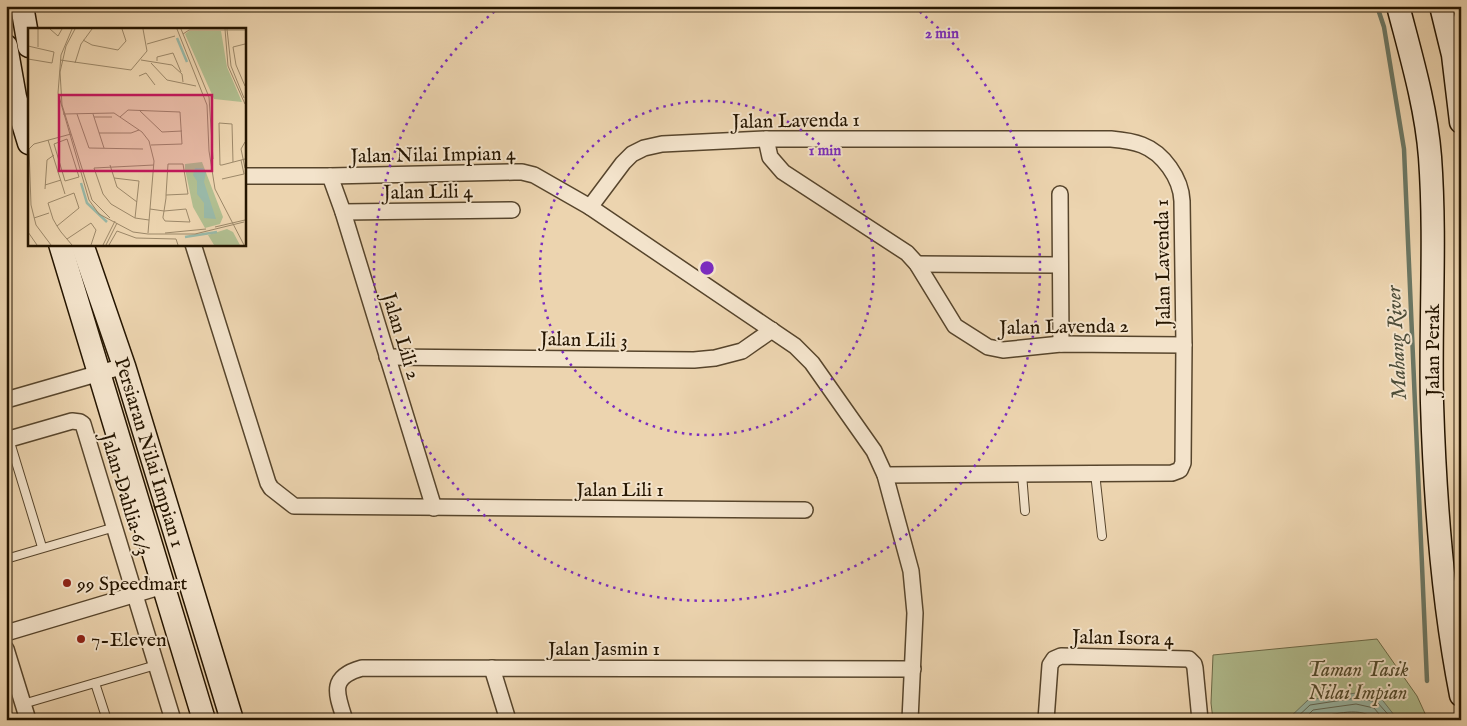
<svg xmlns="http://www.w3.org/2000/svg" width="1467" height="726" font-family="'IM FELL English',serif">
<rect width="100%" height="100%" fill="#ecd4af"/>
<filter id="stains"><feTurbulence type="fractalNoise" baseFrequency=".004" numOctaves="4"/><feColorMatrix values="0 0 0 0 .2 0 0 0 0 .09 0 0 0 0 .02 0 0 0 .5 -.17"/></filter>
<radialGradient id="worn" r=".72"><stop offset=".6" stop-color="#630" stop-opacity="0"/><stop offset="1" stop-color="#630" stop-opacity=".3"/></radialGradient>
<path fill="#b1be90" stroke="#6b6a48" d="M 1377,639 L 1417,696 L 1428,720 L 1213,720 L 1211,703 L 1213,655 Z"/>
<path fill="#99b8a7" stroke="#6b7764" d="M 1356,693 L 1380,697 L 1398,720 L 1287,720 L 1308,700 Z"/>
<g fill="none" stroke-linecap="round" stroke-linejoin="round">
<g stroke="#5f6654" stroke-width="1">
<path d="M 1294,720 L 1310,705 L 1356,698 L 1377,702 L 1393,720"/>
<path d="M 1303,720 L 1313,710 L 1356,704 L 1374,708 L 1384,720"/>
<path d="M 1314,720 L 1317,717 C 1334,715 1362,705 1375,720"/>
</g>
<path stroke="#6b7764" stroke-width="4.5" d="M 1377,6 L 1384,27 L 1404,149 L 1427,681"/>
<defs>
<g id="lane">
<path d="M 9,439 L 42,547"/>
<path d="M 1095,473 L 1102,536"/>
<path d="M 1022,474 L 1025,511"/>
<path d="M 6,559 L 115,527"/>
<path d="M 95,683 L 107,720"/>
<path d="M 23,704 L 156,665"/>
</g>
<g id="street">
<path d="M 766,139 L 770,157 L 783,172 L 907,253 L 917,264 L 955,326 L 988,347 L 1003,350 L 1061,344 L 1184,345"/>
<path d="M 244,176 L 330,176 L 514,172 L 522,172 L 534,175 L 590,207 L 795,346 L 812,363 L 874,451 L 885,475 L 911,571 L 915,613 L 910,720"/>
<path d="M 330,176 L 343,212 L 434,508"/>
<path d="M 1060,194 L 1061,344"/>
<path d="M 590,207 L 623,163 L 632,154 L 644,148 L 662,144 L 766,139 L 1111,139 C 1122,140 1132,141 1142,145 C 1163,153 1181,178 1182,201 L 1184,345 L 1183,463 L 1180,470 L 1172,473 L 885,475"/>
<path d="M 343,212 L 512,210"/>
<path d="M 193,244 L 268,483 L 271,488 L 294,506 L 805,510"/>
<path d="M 917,264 L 1060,265"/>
<path d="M 387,357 L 694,360 L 715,358 L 742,351 L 772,330"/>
<path d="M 6,400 L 124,366"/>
<path d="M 6,440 L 72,421 L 80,422 L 83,424 L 173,720"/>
<path d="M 6,633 L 163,586"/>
<path d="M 6,649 L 28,720"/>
<path d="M 492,668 L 508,720"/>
<path d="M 345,720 C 336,693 329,677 362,668 L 913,669"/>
<path d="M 1046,720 L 1050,665 L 1054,659 L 1061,656 L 1189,659 L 1194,664 L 1195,668 L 1200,720"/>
</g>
<g id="secondary">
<path d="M 22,6 L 29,46"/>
<path d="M 1398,6 C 1411,56 1426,106 1430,157 C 1436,239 1430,321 1432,403 C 1435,501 1442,599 1461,695"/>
<path d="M 1441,6 L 1453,55 L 1461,122"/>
<path d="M 6,46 L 15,97 L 29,143"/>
<path d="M 60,244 L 204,720"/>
<path id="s1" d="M 82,244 L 124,366 L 232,720"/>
</g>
</defs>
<use href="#lane" stroke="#57452c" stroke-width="10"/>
<use href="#street" stroke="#57452c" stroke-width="18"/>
<use href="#secondary" stroke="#251500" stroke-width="25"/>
<use href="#lane" stroke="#f3e3cb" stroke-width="8"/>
<use href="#street" stroke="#f3e3cb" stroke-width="15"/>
<use href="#secondary" stroke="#f3e3cb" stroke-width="22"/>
</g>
<g fill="none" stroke="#7b2cbf" stroke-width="2.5" stroke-dasharray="2.5 5">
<circle cx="707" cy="268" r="167"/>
<path d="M914 7A333 333 0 1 1 500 7"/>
</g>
<g fill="#8f2418" stroke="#f3e3cb" stroke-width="2">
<circle cx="67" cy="583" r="5"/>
<circle cx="81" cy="639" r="5"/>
</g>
<g text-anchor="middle" stroke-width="4" stroke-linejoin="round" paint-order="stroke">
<g font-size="20" fill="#251500" stroke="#f3e3cb">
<text transform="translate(796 120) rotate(-1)" y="7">Jalan Lavenda 1</text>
<text transform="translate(433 154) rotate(-1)" y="7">Jalan Nilai Impian 4</text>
<text transform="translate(428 191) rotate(-1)" y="7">Jalan Lili 4</text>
<text transform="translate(1162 263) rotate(-91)" y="7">Jalan Lavenda 1</text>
<text transform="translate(1064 326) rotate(-1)" y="7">Jalan Lavenda 2</text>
<text transform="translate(402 336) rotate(73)" y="7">Jalan Lili 2</text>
<text transform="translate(584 339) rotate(1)" y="7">Jalan Lili 3</text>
<text transform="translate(1432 350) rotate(-90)" y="7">Jalan Perak</text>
<text dy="7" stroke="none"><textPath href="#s1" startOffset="219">Persiaran Nilai Impian 1</textPath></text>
<text x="620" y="496">Jalan Lili 1</text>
<text transform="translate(126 494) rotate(73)" y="7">Jalan Dahlia 6/3</text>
<text transform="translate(1123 637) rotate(1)" y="7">Jalan Isora 4</text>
<text x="604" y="655">Jalan Jasmin 1</text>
</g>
<g font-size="20" fill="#251500" stroke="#f3e3cb" text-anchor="start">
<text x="77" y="590">99 Speedmart</text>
<text x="91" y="646">7-Eleven</text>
</g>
<g font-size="20" font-style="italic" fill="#4f482b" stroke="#f3e3cb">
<text x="1358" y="676">Taman Tasik<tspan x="1358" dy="23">Nilai Impian</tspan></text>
</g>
<g font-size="21" font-style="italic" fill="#4e4e3a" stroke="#f3e3cb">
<text transform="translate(1396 343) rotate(-93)" y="7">Mahang River</text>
</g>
</g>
<g transform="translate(28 28)">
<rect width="218" height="218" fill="#ecd4af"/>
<path d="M 161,3 L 193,3 L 199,39 L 214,74 L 186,71 L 157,6 ZM 174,134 L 195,189 L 192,196 L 177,200 L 165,179 L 157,141 L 157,136 ZM 199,201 L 205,204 L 212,217 L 186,217 L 180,207 Z" fill="#b1be90"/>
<path d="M 167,140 L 175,140 L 178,144 L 176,154 L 188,191 L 176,190 L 176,175 L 169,166 L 169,153 L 165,147 Z" fill="#99b8a7"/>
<path fill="none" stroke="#99b8a7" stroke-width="2.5" d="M 149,10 L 159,34M 53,155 L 59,175 L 79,194M 157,209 L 189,204"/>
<path fill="none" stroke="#9c8869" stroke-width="1" d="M 22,1 L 30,8 L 34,1M 44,1 L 33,27 L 30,65 L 61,172 L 71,186 L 105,204 L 120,206 L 167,206 L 216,194M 47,1 L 38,18 L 32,44 L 34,77 L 64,172 L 82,190M 149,1 L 179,77 L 181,123 L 187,161 L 216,217M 153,1 L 181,69 L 185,131M 197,1 L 200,38 L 217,76M 199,1 L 203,38 L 216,70M 155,6 L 161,2 L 217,2M 55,12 L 64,17 L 90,22 L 98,13 L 94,1M 119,16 L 147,8M 217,16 L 205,19 L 208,37 L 217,58M 0,18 L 26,24 L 24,35 L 0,31M 10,19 L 10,1M 32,32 L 103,42 L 119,23 L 115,1M 113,32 L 144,37 L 154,46 L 155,54M 129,33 L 129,29 L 145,25 L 153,44M 47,35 L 53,16 L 64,1M 123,35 L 139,52 L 168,58M 111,48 L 118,45 L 127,57M 111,82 L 134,104 L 154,103M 35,86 L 86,85 L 114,104 L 121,113 L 126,133 L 120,205M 49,86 L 61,120 L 115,121M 65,86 L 76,120M 66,89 L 84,89M 92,89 L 100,82 L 152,84 L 154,116 L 123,117M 71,105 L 103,105 L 111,102M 39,111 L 51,149 L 37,153 L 26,116 ZM 20,112 L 37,166M 217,114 L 213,121 L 217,140M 205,134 L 204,96 L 191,95 L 192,137 L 194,137 L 217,131M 82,137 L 89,159 L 109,174M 86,150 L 111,153 L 107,190M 194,151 L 216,146 L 213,132M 17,157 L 33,152M 17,161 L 19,132 L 26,127M 122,181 L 136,183 L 158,181 L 162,194 L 137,193 L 135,190 L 135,189 L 136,183 L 138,170 L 138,167 L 140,136 L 155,136 L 160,166 L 138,167M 6,190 L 21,185M 121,192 L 107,190 L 83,176 L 75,166 L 66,140 L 126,137M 29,198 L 51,180 L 46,165 L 20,175 L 25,191 L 29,198 L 33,204 L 44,217M 187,199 L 217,192M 0,204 L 9,217M 137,205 L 178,201M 39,211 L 63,195 L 68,202 L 63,217M 23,217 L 8,197 L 3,177 L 1,121 L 6,116 L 43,106M 75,217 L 87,193M 78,217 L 89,195M 81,217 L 89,203 L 108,210 L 148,211 L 150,217"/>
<path fill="#c2185b" fill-opacity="0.15" stroke="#c2185b" stroke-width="2.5" d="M 31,67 L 184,67 L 184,143 L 31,143 Z"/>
<rect width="218" height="218" fill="none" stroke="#251500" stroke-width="2.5"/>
</g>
<circle cx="707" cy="268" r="8" fill="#7b2cbf" stroke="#f3e3cb" stroke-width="2.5"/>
<g font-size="15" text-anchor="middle" font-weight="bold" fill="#7b2cbf" stroke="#f3e3cb" stroke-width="4" stroke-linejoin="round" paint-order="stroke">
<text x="942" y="38">2 min</text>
<text x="825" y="155">1 min</text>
</g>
<rect width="1467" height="726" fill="none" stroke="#ecd4af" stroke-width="25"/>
<rect x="8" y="8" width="1452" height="711" fill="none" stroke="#251500" stroke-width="2.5"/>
<rect x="12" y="12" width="1442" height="701" fill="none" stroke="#251500"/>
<rect width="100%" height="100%" filter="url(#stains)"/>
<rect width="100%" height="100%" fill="url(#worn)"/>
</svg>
